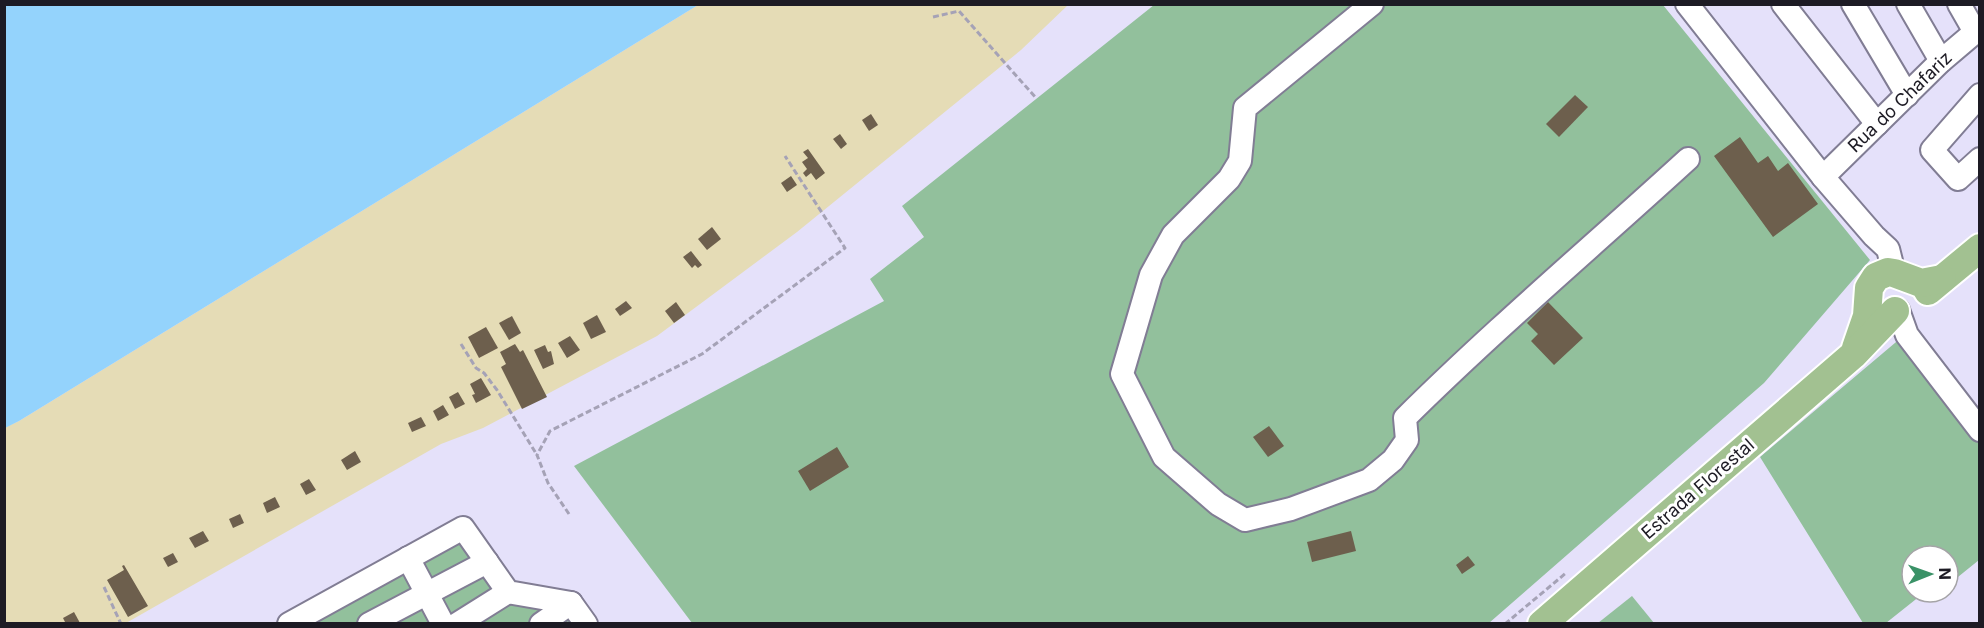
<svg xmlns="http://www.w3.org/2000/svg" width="1984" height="628" font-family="Inter,sans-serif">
<rect width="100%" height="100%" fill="#e5e1fa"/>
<g fill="#92c09c">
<path d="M 1154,5 L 1663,5 L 1870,260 L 1764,383 L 1489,623 L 692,623 L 574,466 L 884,301 L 870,279 L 924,237 L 902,206 Z"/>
<path d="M 1902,337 L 1979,437 L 1979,560 L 1948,585 L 1948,556 L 1912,556 L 1912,592 L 1925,592 L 1886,623 L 1863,623 L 1760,457 Z"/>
<path d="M 463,520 L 512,582 L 568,591 L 593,623 L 276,624 Z"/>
<path d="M 1632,596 L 1654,623 L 1598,623 Z"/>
</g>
<path fill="#e5dcb6" d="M 698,5 L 1068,5 L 1021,50 L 797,232 L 657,336 L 483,428 L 441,444 L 126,623 L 5,623 L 4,428 L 19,421 Z"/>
<path fill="#94d3fc" d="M 5,4 L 698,4 L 698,5 L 19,421 L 5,428 Z"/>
<g fill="#6d5f4d">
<path d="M 1575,95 L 1588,107 L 1559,137 L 1546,124 Z"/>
<path d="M 871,114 L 878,125 L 869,131 L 862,120 Z"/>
<path d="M 840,134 L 847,144 L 841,149 L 833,139 Z"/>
<path d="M 1740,137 L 1758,163 L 1768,156 L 1778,171 L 1788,163 L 1818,204 L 1773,237 L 1714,156 Z"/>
<path d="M 808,149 L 825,173 L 816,180 L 811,173 L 806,177 L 803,173 L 807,169 L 802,162 L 808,158 L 803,152 Z"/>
<path d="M 791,176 L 797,185 L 787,192 L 781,183 Z"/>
<path d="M 712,227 L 721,239 L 707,250 L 698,239 Z"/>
<path d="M 691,251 L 702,265 L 698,268 L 695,265 L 692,268 L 683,257 Z"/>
<path d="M 626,301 L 632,308 L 620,316 L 615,309 Z"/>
<path d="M 676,302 L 685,315 L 674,323 L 665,311 Z"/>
<path d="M 1548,302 L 1583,338 L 1554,365 L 1531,341 L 1538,334 L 1527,323 Z"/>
<path d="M 597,315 L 606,332 L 591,339 L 583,323 Z"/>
<path d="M 512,316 L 521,333 L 509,340 L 499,323 Z"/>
<path d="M 486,327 L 498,348 L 479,358 L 468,337 Z"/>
<path d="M 570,336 L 580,350 L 567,358 L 558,343 Z"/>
<path d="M 515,344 L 520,352 L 523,350 L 547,397 L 522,409 L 501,367 L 506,364 L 500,352 Z"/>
<path d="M 545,345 L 548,352 L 551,351 L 554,364 L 543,369 L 534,350 Z"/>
<path d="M 481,378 L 491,395 L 476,403 L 472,395 L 475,394 L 470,384 Z"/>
<path d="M 458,392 L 465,404 L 455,409 L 449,397 Z"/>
<path d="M 443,405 L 449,415 L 438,421 L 433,411 Z"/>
<path d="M 421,417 L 426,426 L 412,432 L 408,423 Z"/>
<path d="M 1269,426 L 1284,446 L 1268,457 L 1253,437 Z"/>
<path d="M 837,447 L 849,467 L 810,491 L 798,471 Z"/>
<path d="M 355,451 L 361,462 L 347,470 L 341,460 Z"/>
<path d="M 309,479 L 316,490 L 306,495 L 300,484 Z"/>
<path d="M 275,497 L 280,507 L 267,513 L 263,503 Z"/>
<path d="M 240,514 L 244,523 L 233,528 L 229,519 Z"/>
<path d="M 203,531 L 209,541 L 195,548 L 189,538 Z"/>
<path d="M 1351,531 L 1356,551 L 1312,562 L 1307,542 Z"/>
<path d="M 173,553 L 178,562 L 168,567 L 163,558 Z"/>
<path d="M 1468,556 L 1475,565 L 1462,574 L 1456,565 Z"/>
<path d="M 124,565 L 148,606 L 128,617 L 107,580 L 124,570 L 122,566 Z"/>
<path d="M 74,612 L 80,623 L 66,624 L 63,618 Z"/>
</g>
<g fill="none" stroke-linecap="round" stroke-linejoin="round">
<defs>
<g id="minor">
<path d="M 1372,4 L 1245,108 L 1240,161 L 1229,179 L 1173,235 L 1151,275 L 1122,374 L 1164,457 L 1218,504 L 1245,520 L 1291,509 L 1369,480 L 1393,460 L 1407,440 L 1405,418 C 1496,328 1594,245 1688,159"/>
<path d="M 1687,4 L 1823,177 L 1874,236 L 1888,249 L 1894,273"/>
<path d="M 1783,4 L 1877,124"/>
<path d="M 1853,4 L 1907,95"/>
<path d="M 1908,4 L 1941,61"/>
<path d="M 1959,4 L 1975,32"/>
<path d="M 1980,95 L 1932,150 L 1958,179 L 1980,159"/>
<path d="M 1823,177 L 1941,61 L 1980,28"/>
<path d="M 1898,310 L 1907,335 L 1980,430"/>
<path d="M 408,558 L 443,624"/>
<path d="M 289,624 L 463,528 L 508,592 L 571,603 L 586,624"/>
<path d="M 369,624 L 487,562"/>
<path d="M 457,624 L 508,592"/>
<path d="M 541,624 L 571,603"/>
</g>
<g id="major">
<path d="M 1928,291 L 1980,248"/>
<path d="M 1856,348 L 1867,316 L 1869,288 L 1876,277 L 1888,272 L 1894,273 L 1921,283 L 1942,279"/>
<path d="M 1542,624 L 1853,355 L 1895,311"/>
</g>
</defs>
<use href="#minor" stroke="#817d94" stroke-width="26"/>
<use href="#major" stroke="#fff" stroke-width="32"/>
<g stroke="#a5a2b6" stroke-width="3" stroke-dasharray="6 3" stroke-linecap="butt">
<path d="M 933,17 L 959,11 L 1036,98"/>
<path d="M 461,344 L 476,368 L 484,373 L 497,390 L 537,455"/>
<path d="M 569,514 L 548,483 L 537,455 L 550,431 L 702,354 L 845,248 L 785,156"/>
<path d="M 104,587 L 121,624"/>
<path d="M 1505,624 L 1566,573"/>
</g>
<use href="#minor" stroke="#fff" stroke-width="22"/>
<use href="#major" stroke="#a2c191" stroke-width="28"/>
</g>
<g text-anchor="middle" stroke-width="6" stroke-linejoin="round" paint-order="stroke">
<g font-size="18" fill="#1d1b24" stroke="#fff">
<text transform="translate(1900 102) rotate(-44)" y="6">Rua do Chafariz</text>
<text transform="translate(1698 489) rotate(-41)" y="6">Estrada Florestal</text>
</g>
</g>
<rect width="1984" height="628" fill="none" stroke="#1d1b24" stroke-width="12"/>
<g transform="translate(1930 574) rotate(89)"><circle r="28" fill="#ffffff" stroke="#a5a4a7" stroke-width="1.5"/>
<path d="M0-4.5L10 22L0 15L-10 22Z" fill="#3a9267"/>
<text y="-9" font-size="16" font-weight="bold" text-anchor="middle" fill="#1d1b24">N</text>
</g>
</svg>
